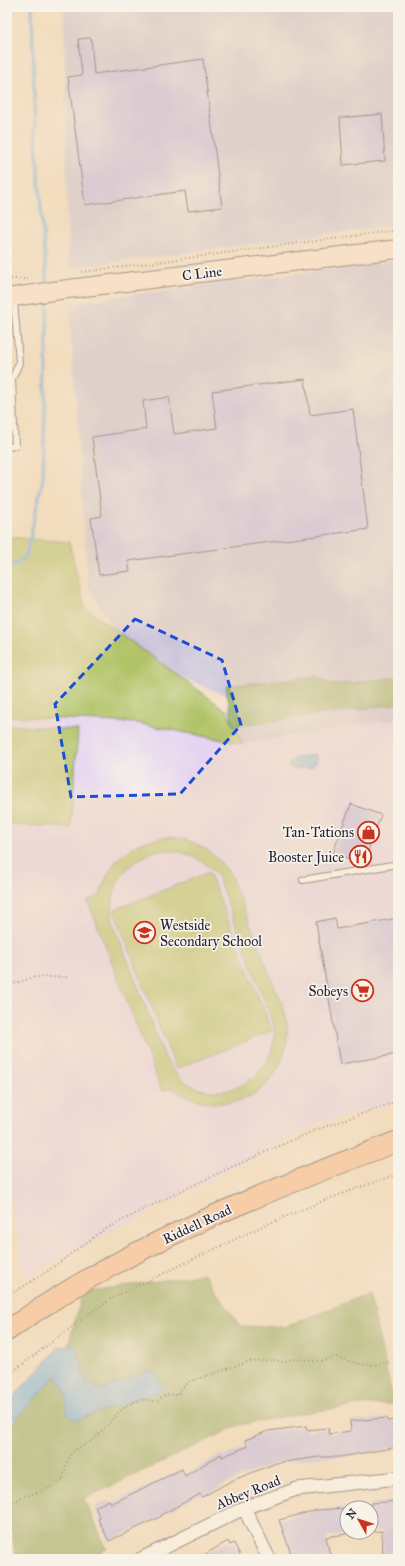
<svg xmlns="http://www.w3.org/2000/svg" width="405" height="1566" font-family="'IM FELL Great Primer',serif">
<rect width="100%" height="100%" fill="#f7f3e8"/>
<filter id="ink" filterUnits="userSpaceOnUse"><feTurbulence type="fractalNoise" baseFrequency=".025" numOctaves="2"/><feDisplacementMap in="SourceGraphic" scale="8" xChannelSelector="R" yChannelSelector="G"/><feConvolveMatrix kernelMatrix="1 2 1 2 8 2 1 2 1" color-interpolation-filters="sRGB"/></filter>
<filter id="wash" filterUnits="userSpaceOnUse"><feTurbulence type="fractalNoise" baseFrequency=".012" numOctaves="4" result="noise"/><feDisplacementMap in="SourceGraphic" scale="16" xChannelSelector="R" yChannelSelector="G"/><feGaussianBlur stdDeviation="0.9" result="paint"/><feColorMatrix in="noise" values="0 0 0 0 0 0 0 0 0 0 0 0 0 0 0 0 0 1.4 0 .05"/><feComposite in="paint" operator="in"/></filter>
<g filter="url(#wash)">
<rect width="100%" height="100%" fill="#f2dcbe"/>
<path fill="#e5d3f1" d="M 7,716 L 137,723 L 243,744 L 398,719 L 398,1102 L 321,1122 L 25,1277 L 7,1181 Z"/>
<g fill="#c7c0d9">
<path d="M 64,7 L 398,7 L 398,225 L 68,268 Z"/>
<path d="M 398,260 L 398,719 L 243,744 L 233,726 L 228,696 L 181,677 L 116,632 L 88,585 L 69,303 Z"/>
</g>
<g fill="#b1c366" stroke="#6a7250" fill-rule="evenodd">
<path d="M 7,537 L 69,542 L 85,608 L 227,711 L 243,744 L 137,723 L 7,716 Z"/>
<path d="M 7,725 L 78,730 L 71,828 L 7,824 Z"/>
<path d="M 170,837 C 196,839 214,852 230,874 C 243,908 257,941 270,975 C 275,989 284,1004 286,1018 C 292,1049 276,1086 246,1098 C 219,1108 195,1103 172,1088 L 162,1091 L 88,901 L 100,896 C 109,859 131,840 170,837 ZM 159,850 C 184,850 201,857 217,875 L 274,1026 C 279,1073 229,1108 187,1083 C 177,1077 171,1067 165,1058 L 113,922 C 108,885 125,861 159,850 Z"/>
<path d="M 209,872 L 272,1031 L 176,1069 L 114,910 Z"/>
</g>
<g fill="#8ca95b" stroke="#57664b">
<path d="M 317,676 L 333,685 L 398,677 L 398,704 L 233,726 L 226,686 Z"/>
<path d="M 204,1274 L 240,1326 L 286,1327 L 369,1293 L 394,1404 L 360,1405 L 303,1413 L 239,1425 L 84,1499 L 107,1549 L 86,1559 L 16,1559 L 7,1503 L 7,1424 L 15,1420 L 56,1376 L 66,1392 L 67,1414 L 166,1389 L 151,1370 L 101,1390 L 86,1383 L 76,1346 L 68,1346 L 83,1292 Z"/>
</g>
<g fill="#6cacdf" stroke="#47678d">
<path d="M 315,754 L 317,761 L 312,767 L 298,769 L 289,767 L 290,762 L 293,759 Z"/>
<path d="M 68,1346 L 76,1346 L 86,1383 L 101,1390 L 151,1370 L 166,1389 L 76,1420 L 67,1414 L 66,1392 L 56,1376 L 15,1420 L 7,1412 L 7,1404 L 59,1347 Z"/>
</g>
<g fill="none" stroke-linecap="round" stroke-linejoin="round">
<g stroke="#6cacdf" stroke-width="3.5">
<path d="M 32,7 L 35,129 L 47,286"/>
<path d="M 7,569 L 26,557 L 43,478 L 48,296"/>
</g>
</g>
<g id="blocks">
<g fill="#bdb6ec">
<path d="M 91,38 L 94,74 L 203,59 L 222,207 L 188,211 L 185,191 L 85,205 L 68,77 L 82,75 L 78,39 Z"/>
<path d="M 382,114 L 385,161 L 343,165 L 340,118 Z"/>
<path d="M 305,379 L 310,415 L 353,409 L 368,529 L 128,561 L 130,571 L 99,575 L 91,518 L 102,516 L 92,437 L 146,429 L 143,401 L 169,397 L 174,434 L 217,428 L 212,391 Z"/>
<path d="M 351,804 L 381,815 L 363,864 L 333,853 Z"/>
<path d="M 335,918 L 337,929 L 398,918 L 398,1054 L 340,1064 L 316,922 Z"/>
<path d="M 387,1418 L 388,1421 L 398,1419 L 398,1447 L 340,1457 L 319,1457 L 276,1463 L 231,1481 L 202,1497 L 200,1494 L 161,1515 L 162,1516 L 109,1541 L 98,1519 L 100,1518 L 95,1507 L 109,1500 L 111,1504 L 182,1469 L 185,1476 L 221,1454 L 222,1457 L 248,1446 L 245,1440 L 268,1431 L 306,1426 L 307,1430 L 328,1428 L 329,1434 L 351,1431 L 350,1421 Z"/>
<path d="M 398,1501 L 398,1559 L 383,1559 L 382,1531 L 373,1532 L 371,1503 Z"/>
<path d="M 344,1508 L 346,1534 L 326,1537 L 331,1559 L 293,1559 L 279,1520 L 317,1510 Z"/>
<path d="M 228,1541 L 230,1545 L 234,1543 L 242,1559 L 197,1559 Z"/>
</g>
</g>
</g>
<g filter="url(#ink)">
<use href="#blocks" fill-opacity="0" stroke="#413e4f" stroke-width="1"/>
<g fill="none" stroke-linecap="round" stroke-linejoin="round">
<defs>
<g id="lane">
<path d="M 7,447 L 15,446 L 12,379 L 19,363 L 14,300"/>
<path d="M 303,880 L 398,864"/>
</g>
<g id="street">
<path d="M 244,1508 L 269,1559"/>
<path d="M 141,1559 L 244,1508 L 297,1489 L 398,1478"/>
</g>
<path id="secondary" d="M 7,298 L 60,290 L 398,249"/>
<path id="primary" d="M 7,1331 C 125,1246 263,1193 398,1141"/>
</defs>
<use href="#lane" stroke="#413e4f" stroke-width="8"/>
<use href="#street" stroke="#413e4f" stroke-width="15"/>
<use href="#secondary" stroke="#413e4f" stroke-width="20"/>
<use href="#primary" stroke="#413e4f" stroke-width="22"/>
<g stroke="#413e4f" stroke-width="2" stroke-dasharray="1 3" stroke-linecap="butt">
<path d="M 82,272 L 398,230"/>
<path d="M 7,279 L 29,279"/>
<path d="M 7,986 L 34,977 L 68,977"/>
<path d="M 7,1297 L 49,1270 L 102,1231 L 148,1207 L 223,1171 L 313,1131 L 398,1101"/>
<path d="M 7,1376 L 94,1310 L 114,1297 L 265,1225 L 333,1197 L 398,1174"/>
<path d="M 7,1506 L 22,1497 L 43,1491 L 63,1480 C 65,1469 67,1453 78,1448 C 85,1445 90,1443 96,1437 C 110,1425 120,1404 140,1400 C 145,1399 150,1401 155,1401 C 160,1401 161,1397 166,1395 C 169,1394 174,1395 178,1395 L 181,1389 L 189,1382 L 250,1361 L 275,1360 L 281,1362 L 294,1359 L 320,1361 L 336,1357 L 359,1364 L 373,1365 L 391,1362"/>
</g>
<use href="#lane" stroke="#fff" stroke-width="6"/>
<use href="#street" stroke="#fff" stroke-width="13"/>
<use href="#secondary" stroke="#fde4d1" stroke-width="18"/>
<use href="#primary" stroke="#fbbb8c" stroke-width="20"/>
</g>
</g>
<path d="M0 0H405V1566H0ZM 135,619 L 222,660 L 241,725 L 180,794 L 71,797 L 55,704 Z" fill="#f2dcbe" fill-opacity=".55" fill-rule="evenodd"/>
<path fill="none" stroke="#1d4ed8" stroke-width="3" stroke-dasharray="8 5" stroke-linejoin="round" d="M 135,619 L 222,660 L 241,725 L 180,794 L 71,797 L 55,704 Z"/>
<defs>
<symbol id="shop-ring" viewBox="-11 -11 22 22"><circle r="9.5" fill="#f7f3e8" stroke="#c8321e" stroke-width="1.5"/><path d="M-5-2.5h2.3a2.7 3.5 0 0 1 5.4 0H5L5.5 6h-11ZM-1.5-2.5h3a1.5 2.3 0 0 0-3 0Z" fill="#c8321e"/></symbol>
<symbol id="restaurant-ring" viewBox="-11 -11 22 22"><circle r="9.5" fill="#f7f3e8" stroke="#c8321e" stroke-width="1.5"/><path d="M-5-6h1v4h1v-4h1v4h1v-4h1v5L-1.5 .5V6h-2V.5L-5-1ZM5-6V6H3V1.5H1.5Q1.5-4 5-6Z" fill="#c8321e"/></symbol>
<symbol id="school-ring" viewBox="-11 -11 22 22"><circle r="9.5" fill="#f7f3e8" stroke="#c8321e" stroke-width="1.5"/><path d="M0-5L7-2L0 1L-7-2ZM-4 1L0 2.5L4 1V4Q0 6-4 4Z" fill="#c8321e"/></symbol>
<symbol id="supermarket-ring" viewBox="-11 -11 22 22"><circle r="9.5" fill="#f7f3e8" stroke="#c8321e" stroke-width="1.5"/><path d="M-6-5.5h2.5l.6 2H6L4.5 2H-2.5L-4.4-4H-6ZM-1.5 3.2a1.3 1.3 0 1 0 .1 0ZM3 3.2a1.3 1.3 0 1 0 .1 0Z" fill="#c8321e"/></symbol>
</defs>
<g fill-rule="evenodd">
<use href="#shop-ring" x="356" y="820" width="25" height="25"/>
<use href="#restaurant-ring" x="348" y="844" width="25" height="25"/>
<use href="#school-ring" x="132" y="920" width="25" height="25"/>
<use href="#supermarket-ring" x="350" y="978" width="25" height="25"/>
</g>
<g text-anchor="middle" stroke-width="3.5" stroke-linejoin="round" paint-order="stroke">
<g font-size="14" fill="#22223b" stroke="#f7f3e8">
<text transform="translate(202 273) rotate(-7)" y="5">C Line</text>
<text transform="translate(197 1224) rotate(-25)" y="5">Riddell Road</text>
<text transform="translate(248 1492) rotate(-22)" y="5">Abbey Road</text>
</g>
<g font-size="14" fill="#22223b" stroke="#f7f3e8" text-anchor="end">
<text x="354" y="837">Tan-Tations</text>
<text x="344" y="862">Booster Juice</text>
<text x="160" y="930" text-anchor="start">Westside<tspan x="160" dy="16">Secondary School</tspan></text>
<text x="348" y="996">Sobeys</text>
</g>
</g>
<rect width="405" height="1566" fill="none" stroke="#f7f3e8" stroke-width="24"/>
<g transform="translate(359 1520) rotate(309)"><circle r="19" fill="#f7f3e8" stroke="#a29fa3"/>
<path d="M0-3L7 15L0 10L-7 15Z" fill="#c8321e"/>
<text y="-6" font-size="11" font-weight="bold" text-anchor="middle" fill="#22223b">N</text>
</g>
</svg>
